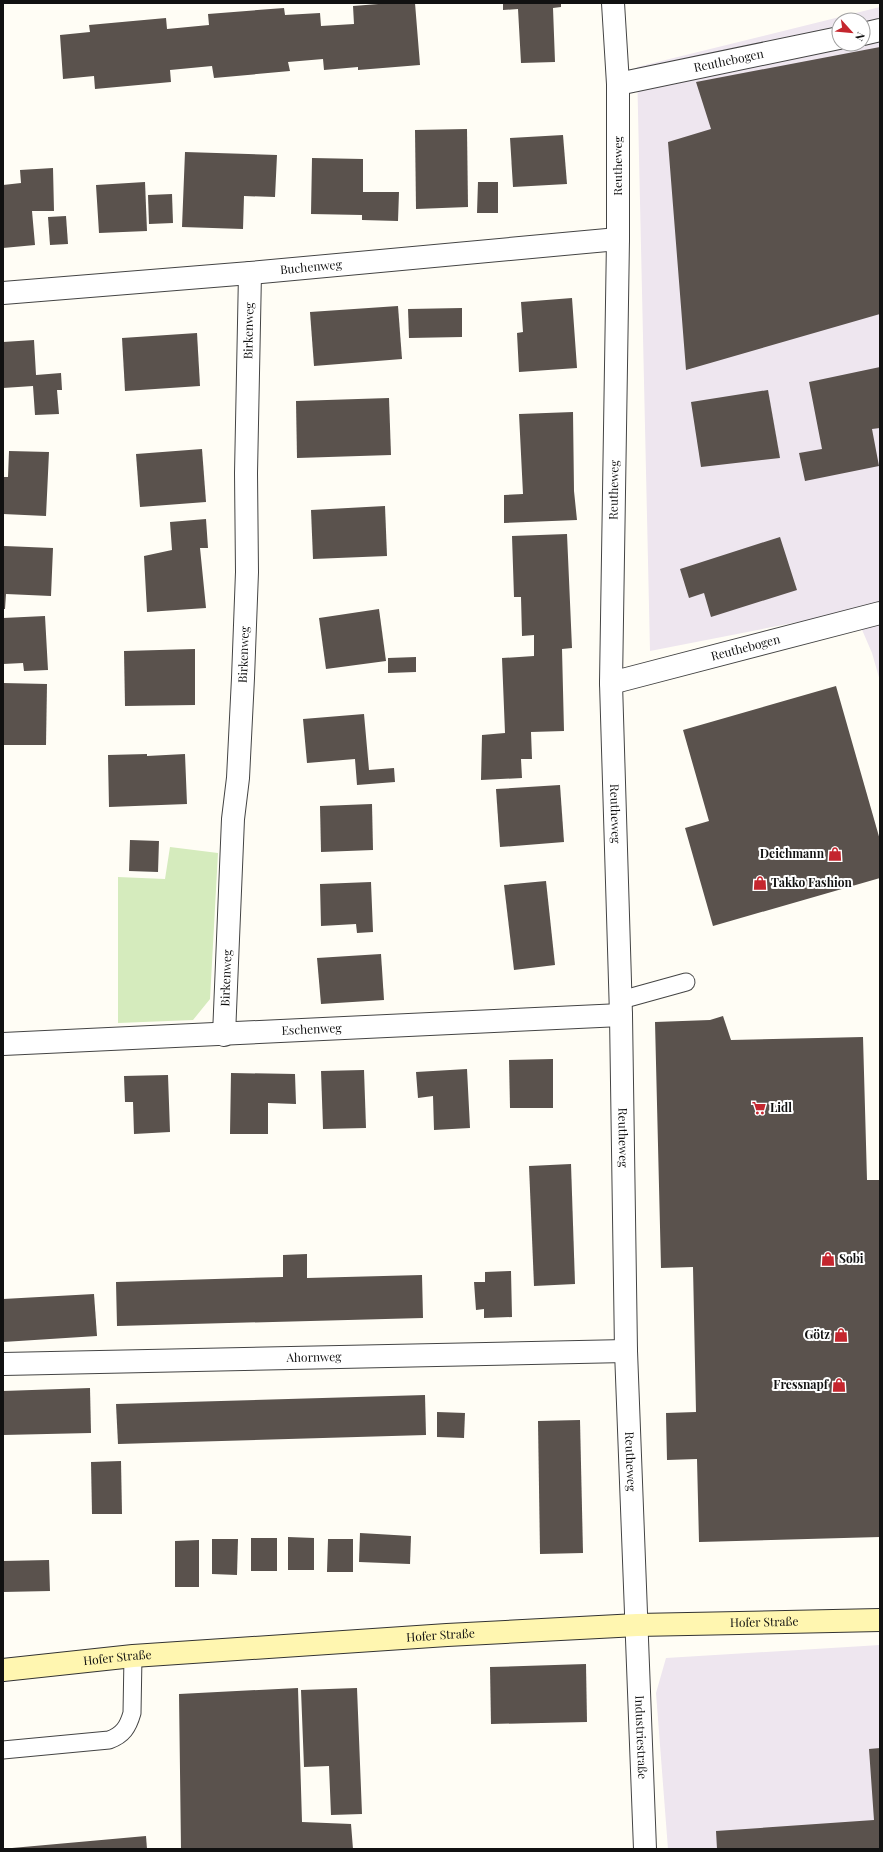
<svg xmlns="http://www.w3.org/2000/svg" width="883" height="1852" font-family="'Playfair Display',serif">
<rect width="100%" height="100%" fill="#fffdf5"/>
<g fill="#eee6ef" fill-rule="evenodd">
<path d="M 880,7 L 880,681 L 872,653 L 854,611 L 650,651 L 637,67 ZM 839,20 L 863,20 L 863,44 L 839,44 Z"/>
<path d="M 880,1645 L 880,1849 L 668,1849 L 656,1693 L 666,1658 Z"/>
</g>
<path fill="#d5ebbd" d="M 170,847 L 218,853 L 210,999 L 193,1020 L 118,1023 L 118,877 L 165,879 Z"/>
<g fill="#5a524d">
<path d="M 391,3 L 415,3 L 420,65 L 358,70 L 358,67 L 324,70 L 323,59 L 288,62 L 290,71 L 214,78 L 212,66 L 170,70 L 171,82 L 95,89 L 94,76 L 63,79 L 60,35 L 90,32 L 89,25 L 166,18 L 167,29 L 209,25 L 208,14 L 284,8 L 285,15 L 320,13 L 321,26 L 354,24 L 353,6 Z"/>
<path d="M 503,3 L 561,3 L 561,7 L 553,8 L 555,62 L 521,63 L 518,9 L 503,10 Z"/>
<path d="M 880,47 L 880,314 L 686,370 L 668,142 L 711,129 L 696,82 Z"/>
<path d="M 467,129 L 468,207 L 416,209 L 415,130 Z"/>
<path d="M 563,135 L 567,184 L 513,187 L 510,138 Z"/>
<path d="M 185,152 L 277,155 L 275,197 L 244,196 L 243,229 L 182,227 Z"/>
<path d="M 312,158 L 363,159 L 363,192 L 399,192 L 398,221 L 362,220 L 362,215 L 311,214 Z"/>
<path d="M 53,168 L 54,211 L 32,211 L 35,245 L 3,248 L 3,185 L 21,183 L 20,170 Z"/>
<path d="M 145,182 L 147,231 L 99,233 L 96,185 Z"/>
<path d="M 478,182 L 498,182 L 498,213 L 477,213 Z"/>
<path d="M 172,194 L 173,223 L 149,224 L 148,195 Z"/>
<path d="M 66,216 L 68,244 L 50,245 L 48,217 Z"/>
<path d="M 572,298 L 577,368 L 519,372 L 517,333 L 523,332 L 521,302 Z"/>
<path d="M 398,306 L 402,359 L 314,366 L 310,312 Z"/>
<path d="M 462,308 L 462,337 L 409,338 L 408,309 Z"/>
<path d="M 197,333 L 200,386 L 125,391 L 122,338 Z"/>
<path d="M 34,340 L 36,375 L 61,373 L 62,390 L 57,390 L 59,414 L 35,415 L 33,386 L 3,388 L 3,342 Z"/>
<path d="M 880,367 L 880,428 L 872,429 L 879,466 L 805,481 L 799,453 L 822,449 L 809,382 Z"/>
<path d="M 768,390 L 780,458 L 701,467 L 691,402 Z"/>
<path d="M 389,398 L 391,455 L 297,458 L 296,401 Z"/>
<path d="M 573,412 L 574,491 L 577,520 L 504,523 L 504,495 L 523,494 L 519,414 Z"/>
<path d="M 202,449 L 206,502 L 140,507 L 136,454 Z"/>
<path d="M 9,451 L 49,452 L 46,516 L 3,514 L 3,477 L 8,477 Z"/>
<path d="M 385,506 L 387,556 L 313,559 L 311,510 Z"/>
<path d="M 206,519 L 208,548 L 200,548 L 206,608 L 147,612 L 144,556 L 172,550 L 170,522 Z"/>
<path d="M 567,534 L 572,648 L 562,649 L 564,731 L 531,732 L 532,759 L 521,759 L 522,778 L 481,780 L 482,735 L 505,733 L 502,658 L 534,656 L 534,635 L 522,636 L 521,597 L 514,597 L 512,536 Z"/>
<path d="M 780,537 L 797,590 L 711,617 L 704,593 L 689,598 L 680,569 Z"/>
<path d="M 4,546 L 53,548 L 51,596 L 6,594 L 5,609 L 3,609 Z"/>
<path d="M 379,609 L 386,661 L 326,669 L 319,618 Z"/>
<path d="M 45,616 L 48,670 L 24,671 L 23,663 L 3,664 L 3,618 Z"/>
<path d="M 195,649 L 195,705 L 125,706 L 124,651 Z"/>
<path d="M 416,657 L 416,672 L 388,673 L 388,658 Z"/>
<path d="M 3,683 L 47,684 L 46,745 L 3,745 Z"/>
<path d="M 836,686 L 880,840 L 880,878 L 713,926 L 685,828 L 709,821 L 683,730 Z"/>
<path d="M 364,714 L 369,770 L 394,768 L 395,782 L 357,785 L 355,759 L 307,763 L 303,719 Z"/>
<path d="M 147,754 L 147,756 L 185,754 L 187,804 L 109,807 L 108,755 Z"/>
<path d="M 560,785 L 564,842 L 500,847 L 496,789 Z"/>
<path d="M 372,804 L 373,850 L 321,852 L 320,806 Z"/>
<path d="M 130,840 L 159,841 L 158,872 L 129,871 Z"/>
<path d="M 546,881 L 555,965 L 514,970 L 504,885 Z"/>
<path d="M 371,882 L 373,932 L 357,933 L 356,924 L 321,926 L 320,884 Z"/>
<path d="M 381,954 L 384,1000 L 321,1004 L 317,958 Z"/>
<path d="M 723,1016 L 731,1040 L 863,1037 L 867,1180 L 880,1180 L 880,1537 L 699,1542 L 697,1459 L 667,1460 L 666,1413 L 696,1412 L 693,1267 L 661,1268 L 655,1022 L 710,1020 Z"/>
<path d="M 553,1059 L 553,1108 L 510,1108 L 509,1060 Z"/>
<path d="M 467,1069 L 470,1128 L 434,1130 L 433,1096 L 418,1098 L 416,1072 Z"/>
<path d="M 364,1070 L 366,1128 L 323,1129 L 321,1071 Z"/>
<path d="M 231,1073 L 295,1074 L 296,1104 L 268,1103 L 268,1134 L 230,1134 Z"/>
<path d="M 168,1075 L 170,1132 L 134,1134 L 133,1102 L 125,1102 L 124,1076 Z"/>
<path d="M 571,1164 L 575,1284 L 534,1286 L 529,1166 Z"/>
<path d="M 307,1254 L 307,1278 L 422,1275 L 423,1318 L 117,1326 L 116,1282 L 283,1277 L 283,1255 Z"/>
<path d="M 511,1271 L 512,1317 L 484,1318 L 484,1309 L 476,1310 L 474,1282 L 485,1282 L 485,1272 Z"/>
<path d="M 94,1294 L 97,1336 L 3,1342 L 3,1299 Z"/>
<path d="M 90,1388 L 91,1433 L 3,1435 L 3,1391 Z"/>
<path d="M 425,1395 L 426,1435 L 118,1444 L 116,1404 Z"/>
<path d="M 437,1412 L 465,1413 L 464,1438 L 437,1437 Z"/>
<path d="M 580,1420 L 583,1553 L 540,1554 L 538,1421 Z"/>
<path d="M 121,1461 L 122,1514 L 92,1514 L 91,1462 Z"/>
<path d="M 360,1533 L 411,1536 L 410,1564 L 359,1562 Z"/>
<path d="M 288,1537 L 314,1538 L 314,1570 L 288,1570 Z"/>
<rect x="251" y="1538" width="26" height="33"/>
<path d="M 212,1539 L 238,1539 L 237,1575 L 212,1574 Z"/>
<path d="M 328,1539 L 353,1539 L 353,1572 L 327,1572 Z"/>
<path d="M 199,1540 L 199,1587 L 175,1587 L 175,1541 Z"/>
<path d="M 49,1560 L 50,1591 L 3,1592 L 3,1561 Z"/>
<path d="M 586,1664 L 587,1722 L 491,1724 L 490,1667 Z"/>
<path d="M 298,1688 L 302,1822 L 351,1824 L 353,1849 L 181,1849 L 179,1694 Z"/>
<path d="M 357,1688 L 362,1814 L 331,1815 L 329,1766 L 304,1767 L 301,1690 Z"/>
<path d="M 880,1748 L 880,1849 L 717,1849 L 716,1831 L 874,1820 L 869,1749 Z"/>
<path d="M 146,1836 L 147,1849 L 12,1849 L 12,1848 Z"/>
</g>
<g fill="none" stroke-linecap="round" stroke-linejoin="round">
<defs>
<g id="lane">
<path d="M 621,1000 L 686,982"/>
<path d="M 3,1750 L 109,1740 C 123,1735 128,1727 132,1713 L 133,1656"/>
</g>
<g id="street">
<path id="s1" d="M 613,3 L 618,84 L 618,239 L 611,683 L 621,1015 L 626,1351 L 645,1849"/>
<path d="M 863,34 L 880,30"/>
<path id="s2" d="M 618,84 L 839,38"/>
<path id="s3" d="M 3,293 L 250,273 L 618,239"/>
<path id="s4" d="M 611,683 L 880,613"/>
<path id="s5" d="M 224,1035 L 233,819 L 238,778 L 243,678 L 247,572 L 246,473 L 250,273"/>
<path id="s6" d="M 3,1044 L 621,1015"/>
<path id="s7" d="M 3,1364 L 626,1351"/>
</g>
<g id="secondary">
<path id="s8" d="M 3,1670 L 133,1656 L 447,1635 L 637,1625 L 880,1620"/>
</g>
</defs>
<use href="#lane" stroke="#444" stroke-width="19"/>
<use href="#street" stroke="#444" stroke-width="24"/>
<use href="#secondary" stroke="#333" stroke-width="24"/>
<use href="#lane" stroke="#fff" stroke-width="17"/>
<use href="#street" stroke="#fff" stroke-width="22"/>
<use href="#secondary" stroke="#fff6b0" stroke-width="22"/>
</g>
<defs>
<symbol id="shop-bare" viewBox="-9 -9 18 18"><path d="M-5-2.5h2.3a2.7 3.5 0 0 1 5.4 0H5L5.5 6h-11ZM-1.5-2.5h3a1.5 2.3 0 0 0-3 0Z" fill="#c4262e" stroke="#fff" stroke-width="2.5" paint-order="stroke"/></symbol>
<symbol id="supermarket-bare" viewBox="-9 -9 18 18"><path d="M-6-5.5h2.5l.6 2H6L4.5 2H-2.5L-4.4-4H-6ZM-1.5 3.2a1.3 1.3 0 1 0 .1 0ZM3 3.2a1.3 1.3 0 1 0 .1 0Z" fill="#c4262e" stroke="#fff" stroke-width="2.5" paint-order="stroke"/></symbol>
</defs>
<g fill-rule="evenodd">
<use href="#shop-bare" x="825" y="844" width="20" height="20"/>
<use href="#shop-bare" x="750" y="873" width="20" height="20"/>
<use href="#supermarket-bare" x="749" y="1098" width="20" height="20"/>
<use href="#shop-bare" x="818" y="1249" width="20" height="20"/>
<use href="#shop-bare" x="831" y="1325" width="20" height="20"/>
<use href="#shop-bare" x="829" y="1375" width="20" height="20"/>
</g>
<g text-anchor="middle" stroke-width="4" stroke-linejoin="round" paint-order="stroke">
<g font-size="12" fill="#111" stroke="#fff">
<text dy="4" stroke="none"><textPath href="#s2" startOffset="113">Reuthebogen</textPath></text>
<text transform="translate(618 166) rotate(-90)" y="4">Reutheweg</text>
<text dy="4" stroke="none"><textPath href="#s3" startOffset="309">Buchenweg</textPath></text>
<text dy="4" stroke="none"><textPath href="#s5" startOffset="705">Birkenweg</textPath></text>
<text transform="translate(614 490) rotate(-89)" y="4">Reutheweg</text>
<text dy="4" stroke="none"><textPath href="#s4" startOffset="139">Reuthebogen</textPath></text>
<text dy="4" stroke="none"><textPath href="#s5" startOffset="381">Birkenweg</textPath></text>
<text dy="4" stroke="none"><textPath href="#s1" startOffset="811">Reutheweg</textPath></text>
<text dy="4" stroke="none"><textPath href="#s5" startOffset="57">Birkenweg</textPath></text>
<text dy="4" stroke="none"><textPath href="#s6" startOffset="309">Eschenweg</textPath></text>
<text dy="4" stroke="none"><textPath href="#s1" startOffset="1135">Reutheweg</textPath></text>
<text dy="4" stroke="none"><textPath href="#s7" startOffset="311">Ahornweg</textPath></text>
<text dy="4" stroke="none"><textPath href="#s1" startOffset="1459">Reutheweg</textPath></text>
<text dy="4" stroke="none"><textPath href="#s8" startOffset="763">Hofer Straße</textPath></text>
<text dy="4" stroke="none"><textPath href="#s8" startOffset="439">Hofer Straße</textPath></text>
<text dy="4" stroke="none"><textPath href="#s8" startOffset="115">Hofer Straße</textPath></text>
<text dy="4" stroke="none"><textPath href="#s1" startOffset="1735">Industriestraße</textPath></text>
</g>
<g font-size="12" font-weight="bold" fill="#111" stroke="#fff" text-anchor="end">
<text x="824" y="858">Deichmann</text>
<text x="771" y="887" text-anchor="start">Takko Fashion</text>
<text x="770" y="1112" text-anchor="start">Lidl</text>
<text x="839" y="1263" text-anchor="start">Sobi</text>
<text x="830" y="1339">Götz</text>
<text x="828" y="1389">Fressnapf</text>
</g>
</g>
<rect width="883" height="1852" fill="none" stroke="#111111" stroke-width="8"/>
<g transform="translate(851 32) rotate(117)"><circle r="19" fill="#ffffff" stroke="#a0a0a0"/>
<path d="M0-3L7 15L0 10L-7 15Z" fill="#c4262e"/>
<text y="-6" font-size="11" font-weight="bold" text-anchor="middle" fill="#111111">N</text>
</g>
</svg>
